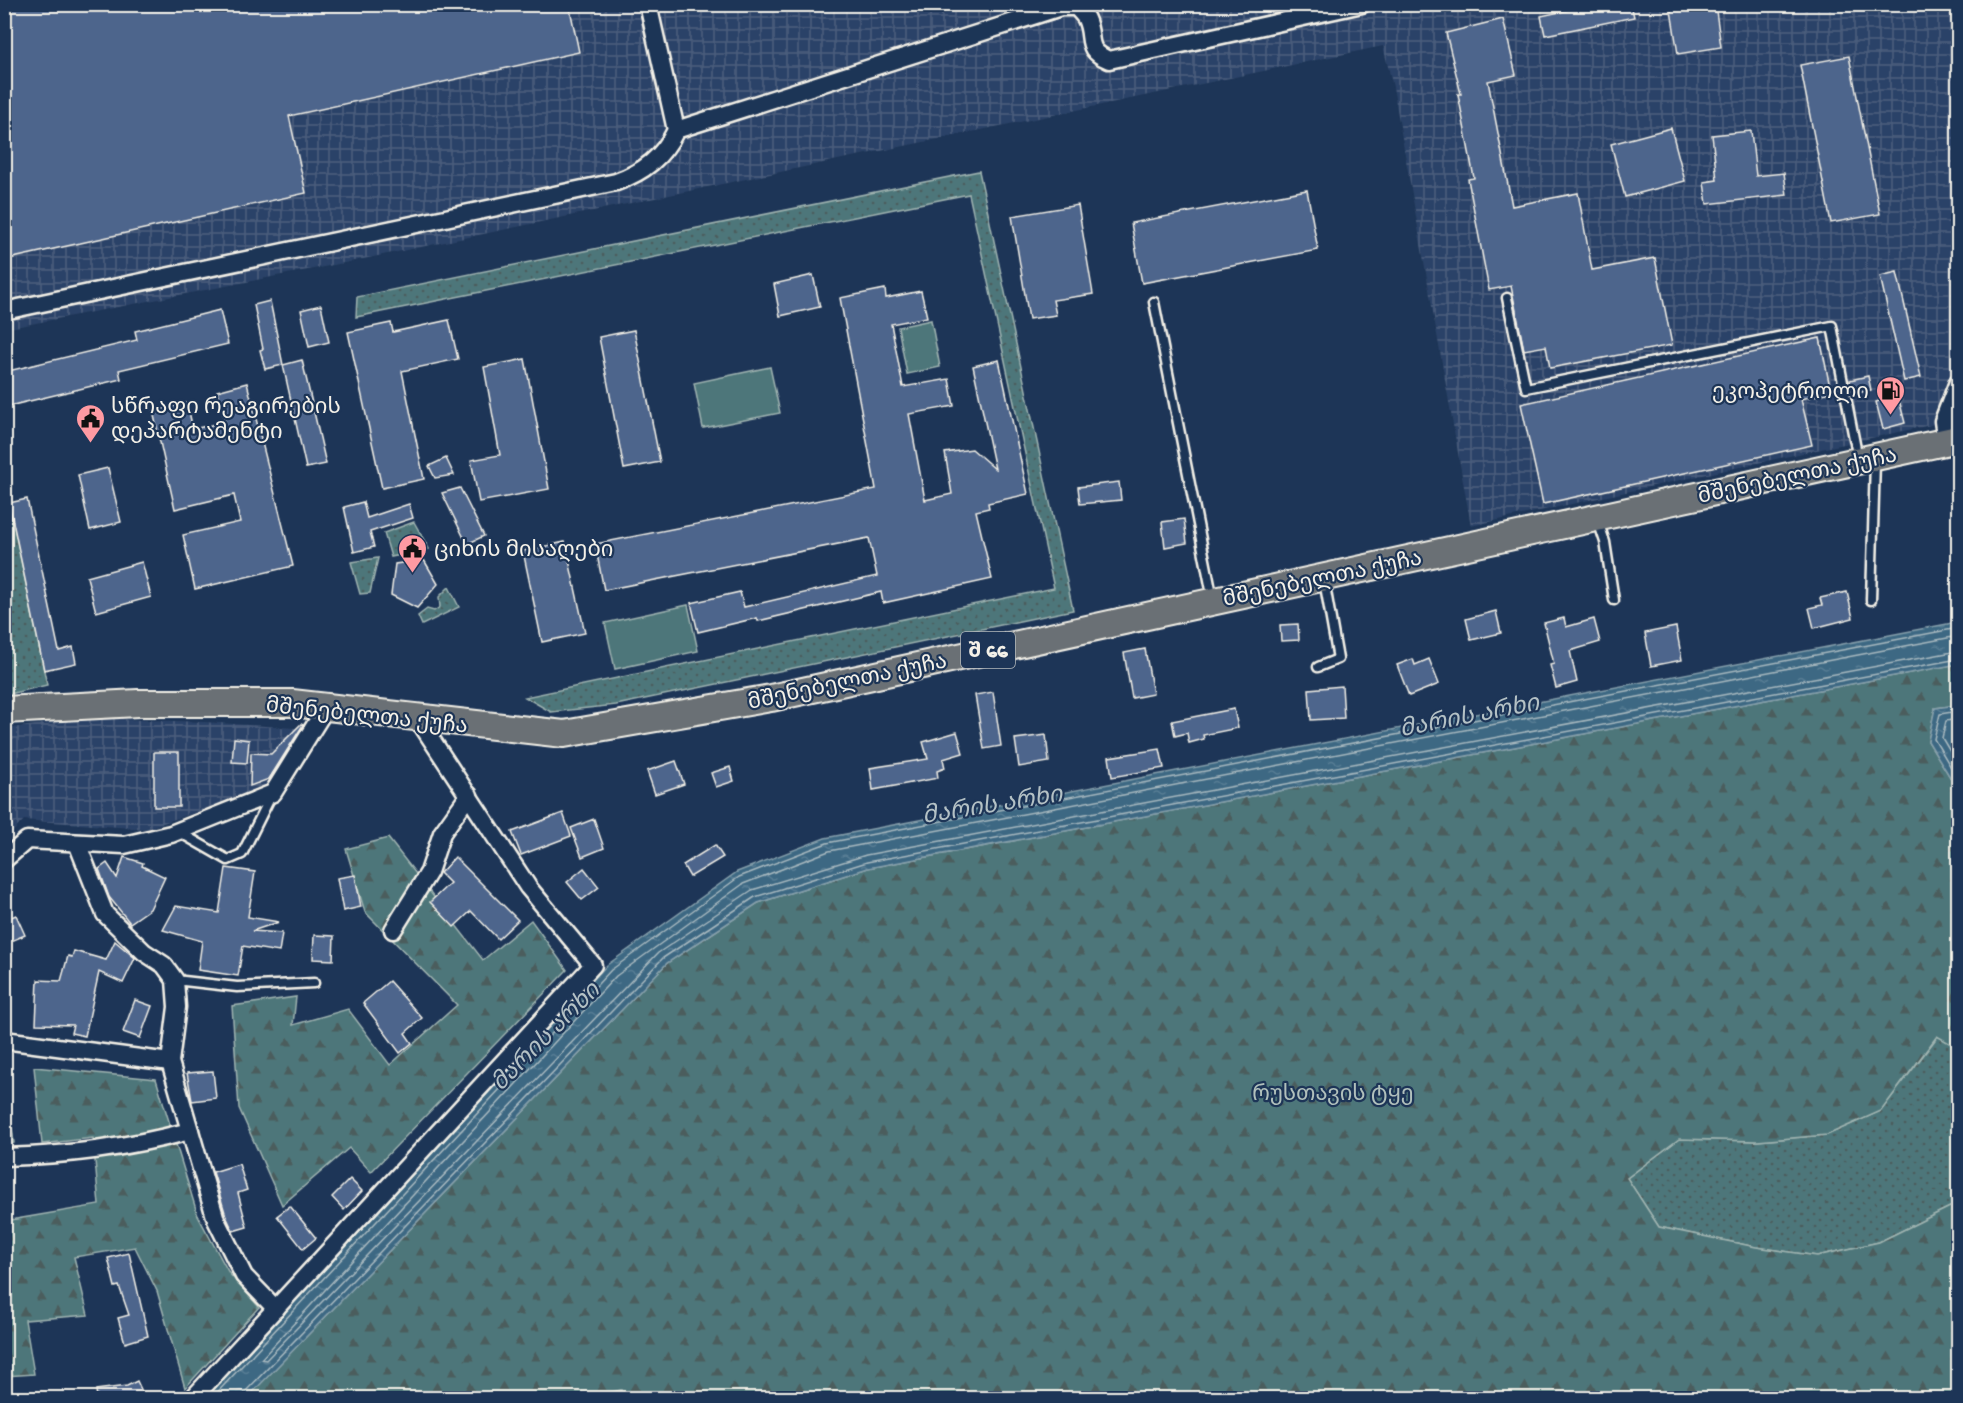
<svg xmlns="http://www.w3.org/2000/svg" width="1963" height="1403" font-family="'Gochi Hand','Noto Sans Georgian',sans-serif">
<defs>
<pattern id="industrial-grid" width="8" height="8" patternUnits="userSpaceOnUse" patternTransform="scale(1.5)"><rect width="8" height="8" fill="#2c4367"/><path d="M0 4h8M4 0v8" fill="none" stroke="#4b5f7d"/></pattern>
<pattern id="grass-dots" width="8" height="8" patternUnits="userSpaceOnUse" patternTransform="scale(1.5)"><rect width="8" height="8" fill="#4d767a"/><path d="M2 2h.1M6 6h.1" fill="none" stroke="#4b5d5d" stroke-width="1.8" stroke-linecap="round"/></pattern>
<pattern id="forest-firs" width="22" height="20" patternUnits="userSpaceOnUse" patternTransform="scale(1.5)"><rect width="22" height="20" fill="#4d767a"/><path d="M5 1l3.5 6h-7zM16 11l3.5 6h-7z" fill="#4b5d5d"/></pattern>
<pattern id="water-ripples" width="26" height="14" patternUnits="userSpaceOnUse" patternTransform="scale(1.5)"><rect width="26" height="14" fill="#3c6883"/><path d="M2 4q2-2 4 0t4 0M15 11q2-2 4 0t4 0" fill="none" stroke="#597e95"/></pattern>
</defs>
<rect width="100%" height="100%" fill="#1d3557"/>
<filter id="ink" filterUnits="userSpaceOnUse"><feTurbulence type="fractalNoise" baseFrequency=".0167" numOctaves="2"/><feDisplacementMap in="SourceGraphic" scale="12" xChannelSelector="R" yChannelSelector="G"/><feConvolveMatrix kernelMatrix="1 2 1 2 8 2 1 2 1" color-interpolation-filters="sRGB"/></filter>
<g filter="url(#ink)">
<g fill="url(#industrial-grid)">
<path d="M 5,5 L 1958,5 L 1958,419 L 1471,526 L 1393,87 L 1383,46 L 349,262 L 5,329 Z"/>
<path d="M 86,718 L 204,722 L 309,729 L 272,786 L 146,829 L 24,820 L 5,840 L 5,729 Z"/>
</g>
<g fill="url(#grass-dots)" stroke="#a0b4b1" stroke-width="1.5">
<path d="M 979,171 L 1073,610 L 616,705 L 551,712 L 525,697 L 1054,588 L 969,194 L 356,317 L 357,297 Z"/>
<path d="M 9,503 L 47,685 L 5,695 L 4,504 Z"/>
<path d="M 414,522 L 429,549 L 391,557 L 384,533 Z"/>
<path d="M 378,558 L 370,593 L 360,594 L 351,562 Z"/>
<path d="M 449,587 L 459,607 L 422,625 L 418,616 L 427,609 L 434,611 L 440,607 L 439,597 Z"/>
<path d="M 1938,1036 L 1958,1048 L 1958,1203 L 1879,1242 L 1817,1256 L 1756,1247 L 1659,1227 L 1627,1178 L 1679,1139 L 1757,1141 L 1827,1135 L 1881,1111 Z"/>
<path d="M 621,1390 L 621,1398 L 587,1398 Z"/>
</g>
<g fill="url(#forest-firs)" stroke="#a0b4b1" stroke-width="1.5">
<path d="M 1958,664 L 1958,705 L 1935,708 L 1928,741 L 1958,790 L 1958,1048 L 1937,1036 L 1881,1111 L 1827,1135 L 1757,1141 L 1679,1139 L 1627,1178 L 1659,1227 L 1756,1247 L 1817,1256 L 1879,1242 L 1958,1203 L 1958,1398 L 621,1398 L 621,1390 L 587,1398 L 247,1398 L 667,963 L 758,903 L 868,868 Z"/>
<path d="M 388,838 L 483,960 L 531,920 L 567,970 L 371,1172 L 349,1148 L 282,1205 L 239,1108 L 232,1006 L 296,997 L 293,1025 L 348,1009 L 390,1065 L 457,1005 L 365,912 L 346,849 Z"/>
<path d="M 34,1067 L 156,1079 L 198,1216 L 229,1273 L 259,1307 L 185,1388 L 157,1291 L 135,1247 L 74,1257 L 88,1315 L 25,1320 L 34,1374 L 5,1376 L 5,1221 L 99,1205 L 93,1138 L 42,1144 Z"/>
<path d="M 12,1128 L 14,1143 L 5,1146 L 5,1129 Z"/>
</g>
<g fill="#4d767a" stroke="#a0b4b1" stroke-width="1.5">
<path d="M 931,320 L 940,367 L 907,374 L 898,327 Z"/>
<path d="M 770,367 L 780,413 L 703,428 L 694,383 Z"/>
<path d="M 688,605 L 698,651 L 615,669 L 605,623 Z"/>
</g>
<g fill="url(#water-ripples)" stroke="#869fab" stroke-width="1.5">
<path d="M 1958,622 L 1958,664 L 868,868 L 758,903 L 667,963 L 247,1398 L 204,1398 L 607,965 L 737,872 L 825,838 Z"/>
<path d="M 1958,705 L 1958,790 L 1928,741 L 1935,708 Z"/>
</g>
<g fill="none" stroke-linecap="round" stroke-linejoin="round">
<g stroke="#aabac0" stroke-width="1.5">
<path d="M 1958,636 L 829,851 L 743,884 L 616,976 L 261,1359 L 266,1360 L 658,953 L 752,890 L 866,855 L 1958,651"/>
<path d="M 1958,711 L 1940,714 L 1934,739 L 1958,779"/>
<path d="M 1958,719 L 1946,721 L 1942,738 L 1958,765"/>
<path d="M 212,1398 L 611,970 L 739,877 L 827,843 L 1958,628"/>
<path d="M 243,1398 L 245,1392 L 663,958 L 755,897 L 867,862 L 1958,659"/>
</g>
</g>
<g fill="#4e658c" stroke="#f4f1e8" stroke-width="1.5">
<path d="M 4,4 L 569,4 L 579,52 L 289,116 L 306,193 L 4,260 Z"/>
<path d="M 1597,4 L 1631,4 L 1634,17 L 1545,35 L 1541,16 Z"/>
<path d="M 1670,4 L 1715,4 L 1721,47 L 1678,54 Z"/>
<path d="M 1503,19 L 1516,75 L 1488,81 L 1512,206 L 1578,193 L 1592,270 L 1655,258 L 1672,345 L 1550,368 L 1546,346 L 1524,350 L 1511,286 L 1489,290 L 1468,179 L 1474,178 L 1458,94 L 1461,94 L 1446,33 Z"/>
<path d="M 1849,56 L 1880,214 L 1831,223 L 1800,65 Z"/>
<path d="M 1671,128 L 1685,181 L 1625,197 L 1611,144 Z"/>
<path d="M 1751,131 L 1756,176 L 1784,173 L 1787,195 L 1707,204 L 1704,182 L 1717,180 L 1712,135 Z"/>
<path d="M 1307,190 L 1318,250 L 1142,283 L 1131,223 Z"/>
<path d="M 1078,205 L 1093,294 L 1053,300 L 1056,315 L 1029,319 L 1012,216 Z"/>
<path d="M 1897,272 L 1921,377 L 1904,381 L 1880,276 Z"/>
<path d="M 813,275 L 820,307 L 780,316 L 774,284 Z"/>
<path d="M 885,289 L 886,298 L 921,291 L 927,317 L 891,324 L 903,387 L 949,379 L 954,406 L 909,414 L 925,500 L 952,494 L 945,453 L 972,449 L 995,469 L 973,366 L 999,360 L 1028,494 L 988,503 L 989,508 L 976,511 L 992,579 L 883,603 L 881,592 L 758,621 L 757,618 L 698,632 L 691,603 L 740,592 L 744,607 L 877,576 L 869,538 L 604,590 L 595,544 L 876,489 L 840,298 Z"/>
<path d="M 270,301 L 283,365 L 265,369 L 260,350 L 263,349 L 254,305 Z"/>
<path d="M 321,305 L 329,342 L 309,347 L 301,310 Z"/>
<path d="M 220,310 L 228,344 L 119,370 L 121,379 L 9,406 L 4,372 L 137,340 L 135,331 Z"/>
<path d="M 449,320 L 458,359 L 402,371 L 424,479 L 382,488 L 348,332 L 391,323 L 393,332 Z"/>
<path d="M 634,330 L 660,462 L 624,469 L 599,337 Z"/>
<path d="M 1820,338 L 1831,392 L 1801,399 L 1812,445 L 1543,504 L 1521,404 Z"/>
<path d="M 525,359 L 549,489 L 479,502 L 471,460 L 500,455 L 484,367 Z"/>
<path d="M 302,360 L 326,464 L 306,468 L 283,365 Z"/>
<path d="M 1868,376 L 1871,390 L 1853,394 L 1850,380 Z"/>
<path d="M 247,383 L 293,566 L 195,589 L 183,535 L 240,522 L 234,495 L 175,509 L 153,411 L 187,403 L 193,429 L 225,422 L 217,391 Z"/>
<path d="M 1898,396 L 1905,423 L 1883,429 L 1876,402 Z"/>
<path d="M 446,458 L 454,475 L 435,478 L 429,466 Z"/>
<path d="M 108,468 L 121,522 L 90,530 L 78,475 Z"/>
<path d="M 1119,482 L 1121,500 L 1080,504 L 1078,487 Z"/>
<path d="M 460,488 L 484,536 L 467,544 L 442,493 Z"/>
<path d="M 27,499 L 59,651 L 73,647 L 76,663 L 44,670 L 9,503 Z"/>
<path d="M 363,502 L 367,518 L 409,504 L 413,518 L 370,532 L 374,547 L 354,552 L 344,507 Z"/>
<path d="M 1184,519 L 1187,543 L 1165,547 L 1162,522 Z"/>
<path d="M 565,542 L 585,633 L 542,642 L 523,551 Z"/>
<path d="M 424,560 L 438,584 L 417,608 L 391,595 L 395,564 Z"/>
<path d="M 142,562 L 151,597 L 96,612 L 87,577 Z"/>
<path d="M 1847,592 L 1853,618 L 1814,628 L 1809,608 L 1822,605 L 1820,598 Z"/>
<path d="M 1496,611 L 1501,633 L 1471,640 L 1466,619 Z"/>
<path d="M 1564,618 L 1566,627 L 1594,619 L 1600,642 L 1570,651 L 1577,682 L 1556,688 L 1550,665 L 1554,664 L 1544,623 Z"/>
<path d="M 1298,624 L 1299,640 L 1281,641 L 1280,625 Z"/>
<path d="M 1676,627 L 1682,660 L 1651,666 L 1645,633 Z"/>
<path d="M 1145,649 L 1153,694 L 1132,698 L 1124,653 Z"/>
<path d="M 1413,659 L 1415,665 L 1429,659 L 1439,684 L 1409,696 L 1397,665 Z"/>
<path d="M 1342,686 L 1344,718 L 1311,720 L 1309,689 Z"/>
<path d="M 993,692 L 1001,746 L 984,749 L 975,695 Z"/>
<path d="M 1234,709 L 1238,728 L 1203,735 L 1204,739 L 1189,743 L 1187,733 L 1175,736 L 1172,721 Z"/>
<path d="M 301,724 L 303,725 L 269,779 L 250,786 L 251,753 L 271,754 Z"/>
<path d="M 957,732 L 963,753 L 943,759 L 945,768 L 937,771 L 938,778 L 873,790 L 870,768 L 928,759 L 923,742 Z"/>
<path d="M 1046,735 L 1049,762 L 1019,767 L 1015,739 Z"/>
<path d="M 234,738 L 249,740 L 247,763 L 232,762 Z"/>
<path d="M 1160,749 L 1164,768 L 1112,777 L 1109,757 Z"/>
<rect x="154" y="752" width="25" height="55"/>
<path d="M 676,761 L 684,784 L 655,794 L 647,771 Z"/>
<path d="M 730,767 L 734,781 L 716,787 L 711,773 Z"/>
<path d="M 563,813 L 571,836 L 521,855 L 512,832 Z"/>
<path d="M 594,819 L 604,848 L 582,857 L 571,828 Z"/>
<path d="M 715,845 L 723,857 L 690,877 L 683,865 Z"/>
<path d="M 124,857 L 143,863 L 142,866 L 165,877 L 150,909 L 130,923 L 109,897 L 99,869 L 107,863 L 117,878 Z"/>
<path d="M 455,857 L 518,920 L 498,939 L 471,911 L 454,927 L 430,902 L 450,883 L 440,873 Z"/>
<path d="M 226,868 L 255,872 L 248,917 L 279,922 L 252,931 L 282,933 L 279,952 L 243,946 L 238,976 L 198,970 L 202,941 L 163,930 L 176,906 L 219,913 Z"/>
<path d="M 584,868 L 599,887 L 582,900 L 567,882 Z"/>
<path d="M 355,875 L 361,907 L 343,911 L 337,878 Z"/>
<path d="M 16,915 L 25,935 L 4,944 L 4,920 Z"/>
<path d="M 314,935 L 334,936 L 333,960 L 313,959 Z"/>
<path d="M 115,941 L 135,958 L 123,983 L 99,972 L 85,1036 L 71,1033 L 73,1025 L 36,1024 L 38,980 L 61,981 L 68,956 L 72,957 L 74,951 L 106,960 Z"/>
<path d="M 389,981 L 422,1018 L 405,1033 L 412,1043 L 400,1053 L 363,1003 Z"/>
<path d="M 135,1000 L 152,1006 L 140,1038 L 123,1032 Z"/>
<path d="M 213,1071 L 216,1098 L 192,1101 L 187,1073 Z"/>
<path d="M 239,1164 L 247,1190 L 238,1193 L 247,1227 L 233,1231 L 226,1216 L 213,1172 Z"/>
<path d="M 350,1179 L 362,1191 L 344,1210 L 332,1197 Z"/>
<path d="M 290,1206 L 316,1238 L 303,1249 L 277,1216 Z"/>
<path d="M 129,1253 L 148,1336 L 125,1343 L 118,1318 L 129,1315 L 119,1286 L 115,1287 L 108,1258 Z"/>
<path d="M 137,1381 L 145,1398 L 97,1398 L 96,1390 L 127,1386 Z"/>
</g>
<g fill="none" stroke-linecap="round" stroke-linejoin="round">
<defs>
<g id="service">
<path d="M 1507,298 L 1526,388 L 1832,326 L 1858,459"/>
<path d="M 1154,302 L 1213,600"/>
<path d="M 1598,521 L 1605,542 L 1614,600"/>
<path d="M 1871,600 L 1875,461"/>
<path d="M 1318,667 L 1338,659 L 1324,580"/>
<path d="M 179,832 L 228,860 L 242,854 L 271,796"/>
<path d="M 175,980 L 237,987 L 314,983"/>
</g>
<g id="minor">
<path d="M 676,130 L 1061,7 L 1076,7 C 1079,10 1084,15 1086,19 C 1095,38 1083,49 1109,60 L 1362,4"/>
<path d="M 4,311 L 616,182 C 644,172 663,157 676,130 L 648,4"/>
<path d="M 1946,442 L 1943,421 L 1958,382"/>
<path d="M 4,860 L 27,840 L 124,845 L 171,834 L 273,793 L 327,706"/>
<path d="M 393,930 L 429,872 L 442,833 L 469,795"/>
<path d="M 4,1040 L 170,1062 L 177,1007 L 175,980 L 164,965 L 144,952 L 105,914 L 77,843"/>
<path d="M 170,1062 L 216,1220 L 244,1276 L 276,1309"/>
<path d="M 4,1157 C 71,1155 125,1148 190,1131"/>
<path d="M 193,1398 L 593,965 L 528,887 L 418,719"/>
</g>
<path id="primary" d="M 4,710 L 138,703 L 292,703 L 564,734 L 771,698 L 1958,439"/>
</defs>
<use href="#service" stroke="#f4f1e8" stroke-width="13"/>
<use href="#minor" stroke="#f4f1e8" stroke-width="21"/>
<use href="#primary" stroke="#f4f1e8" stroke-width="30"/>
<use href="#service" stroke="#1d3557" stroke-width="8"/>
<use href="#minor" stroke="#1d3557" stroke-width="16"/>
<use href="#primary" stroke="#6a7074" stroke-width="26"/>
</g>
</g>
<defs>
<symbol id="fuel-pin" viewBox="-11 -11 22 30"><path d="M0 17L-7.5 6A9.5 9.5 0 1 1 7.5 6Z" fill="#ff9aa2" stroke="#1d3557"/><path d="M-5.5-6h7V0h2V4h1.3V-2.5L3-4.5l.8-.8L6-3V5H2.5V1h-1V6h-7ZM-4.2-4.7v3.2H.2V-4.7Z" fill="#111"/></symbol>
<symbol id="civic-pin" viewBox="-11 -11 22 30"><path d="M0 17L-7.5 6A9.5 9.5 0 1 1 7.5 6Z" fill="#ff9aa2" stroke="#1d3557"/><path d="M-.6-6.5H3V-4.5H.6V-3L4-1V1h2V6H-6V1h2V-1L-.6-3ZM-1.2 2.5V6h2.4V2.5Z" fill="#111"/></symbol>
</defs>
<g fill-rule="evenodd">
<use href="#fuel-pin" x="1874" y="374" width="33" height="45"/>
<use href="#civic-pin" x="74" y="402" width="33" height="45"/>
<use href="#civic-pin" x="396" y="532" width="33" height="45"/>
</g>
<g text-anchor="middle" stroke-width="4.5" stroke-linejoin="round" paint-order="stroke">
<rect fill="#1d3557" stroke="#b4b9bc" stroke-width="1.5" x="961" y="632" width="54" height="36" rx="4.5"/>
<g font-size="21" font-weight="bold" fill="#f4f1e8">
<text x="988" y="657">შ 66</text>
</g>
<g font-size="22" fill="#f4f1e8" stroke="#1d3557" text-anchor="start">
<text x="1869" y="398" text-anchor="end">ეკოპეტროლი</text>
<text x="111" y="413">სწრაფი რეაგირების<tspan x="111" dy="25">დეპარტამენტი</tspan></text>
<text x="434" y="556">ციხის მისაღები</text>
</g>
<g font-size="22" fill="#f4f1e8" stroke="#1d3557">
<text transform="translate(1797 474) rotate(-12)" y="8">მშენებელთა ქუჩა</text>
<text transform="translate(1322 577) rotate(-12)" y="8">მშენებელთა ქუჩა</text>
<text transform="translate(847 680) rotate(-12)" y="8">მშენებელთა ქუჩა</text>
<text transform="translate(367 714) rotate(6)" y="8">მშენებელთა ქუჩა</text>
</g>
<g font-size="22" fill="#b1c0bc" stroke="#1d3557">
<text x="1333" y="1100">რუსთავის ტყე</text>
</g>
<g font-size="24" font-style="italic" fill="#b4c1c5" stroke="#1d3557">
<text transform="translate(1469 715) rotate(-11)" y="8">მარის არხი</text>
<text transform="translate(992 804) rotate(-9)" y="8">მარის არხი</text>
<text transform="translate(545 1036) rotate(-45)" y="8">მარის არხი</text>
</g>
</g>
<rect width="1963" height="1403" fill="none" stroke="#1d3557" stroke-width="24"/>
<rect x="12" y="12" width="1939" height="1379" fill="none" stroke="#f4f1e8" stroke-width="2" filter="url(#ink)"/>
</svg>
